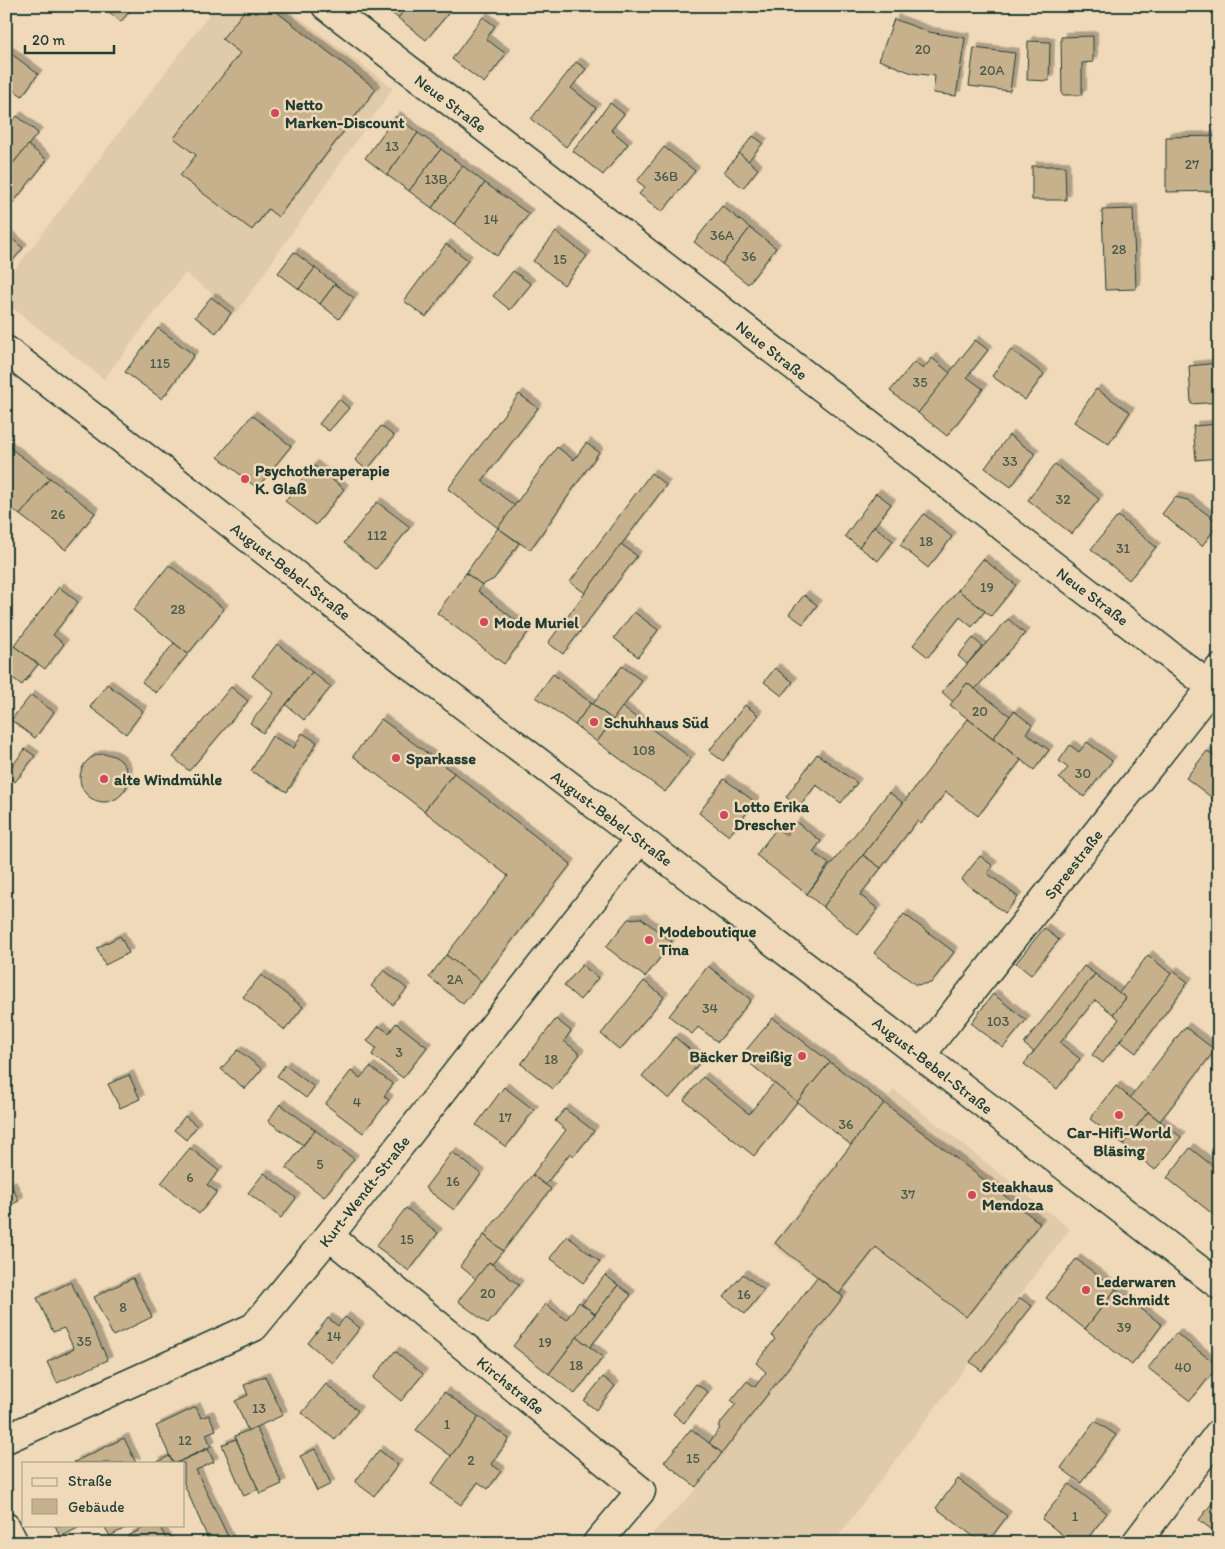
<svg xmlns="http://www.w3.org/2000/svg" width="1225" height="1549" font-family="Itim,sans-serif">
<defs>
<filter id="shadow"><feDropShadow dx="4.5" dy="-4.5" stdDeviation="0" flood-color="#0004"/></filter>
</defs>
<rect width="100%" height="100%" fill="#efd9b8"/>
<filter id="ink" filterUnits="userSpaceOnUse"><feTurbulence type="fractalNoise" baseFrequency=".02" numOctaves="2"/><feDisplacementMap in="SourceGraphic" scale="10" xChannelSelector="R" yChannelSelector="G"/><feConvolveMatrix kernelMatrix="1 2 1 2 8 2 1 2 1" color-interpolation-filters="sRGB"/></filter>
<g filter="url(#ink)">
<g fill="#dfcaa9">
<path d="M 216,6 L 284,6 L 393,88 L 237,312 L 185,273 L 104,379 L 6,303 L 6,281 Z"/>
<path d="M 894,1090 L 1070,1229 L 833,1543 L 659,1543 L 650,1536 L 694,1492 L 844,1298 L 771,1245 Z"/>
</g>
<g fill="#c7b18c" stroke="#1f3d34" filter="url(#shadow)">
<path d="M 112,6 L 133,6 L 121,22 L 108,11 Z"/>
<path d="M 248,6 L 269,6 L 376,89 L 278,217 L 268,209 L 252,230 L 180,176 L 196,155 L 174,138 L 240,53 L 222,39 Z"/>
<path d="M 383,6 L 408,6 L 398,18 Z"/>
<path d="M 408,6 L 448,6 L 452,9 L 426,40 L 398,18 Z"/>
<path d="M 483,17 L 495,26 L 486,39 L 506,54 L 484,83 L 452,59 Z"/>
<path d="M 894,19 L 929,32 L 965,38 L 956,96 L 933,93 L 935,76 L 912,73 L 879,60 Z"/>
<path d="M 1093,36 L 1093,62 L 1082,63 L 1082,95 L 1062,95 L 1061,37 Z"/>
<path d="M 1028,41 L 1050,42 L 1049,81 L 1027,80 Z"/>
<path d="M 974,48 L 1015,53 L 1010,91 L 969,86 Z"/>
<path d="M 9,52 L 38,74 L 22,96 L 6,84 L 6,56 Z"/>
<path d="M 576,62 L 586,69 L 571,88 L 596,108 L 566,147 L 531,119 Z"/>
<path d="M 610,103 L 624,114 L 611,130 L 628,144 L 603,175 L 573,151 Z"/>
<path d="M 17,116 L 38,133 L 6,172 L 6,129 Z"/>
<path d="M 396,116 L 418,133 L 387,175 L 365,158 Z"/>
<path d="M 418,133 L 441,149 L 409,191 L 387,175 Z"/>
<path d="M 753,136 L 763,143 L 748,161 L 739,153 Z"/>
<path d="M 1219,136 L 1219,191 L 1166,192 L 1166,137 Z"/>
<path d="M 28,145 L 47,160 L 12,204 L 6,199 L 6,172 Z"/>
<path d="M 664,147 L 695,171 L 662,212 L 639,194 L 645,187 L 637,181 Z"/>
<path d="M 441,149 L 463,166 L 432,208 L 409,191 Z"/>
<path d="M 739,153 L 758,169 L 743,188 L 724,172 Z"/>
<path d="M 463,166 L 485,183 L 454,224 L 432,208 Z"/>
<path d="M 1032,166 L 1065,166 L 1066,200 L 1032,200 Z"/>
<path d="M 485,183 L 529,214 L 497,256 L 454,224 Z"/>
<path d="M 722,206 L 750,228 L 722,264 L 694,242 Z"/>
<path d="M 1133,209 L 1136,289 L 1105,290 L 1102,210 Z"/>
<path d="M 750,228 L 776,248 L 748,284 L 722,264 Z"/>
<path d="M 556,232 L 587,256 L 564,285 L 533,261 Z"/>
<path d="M 6,234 L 23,248 L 6,269 Z"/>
<path d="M 446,244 L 468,260 L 426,317 L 404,301 Z"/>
<path d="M 294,252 L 315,268 L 299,289 L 278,273 Z"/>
<path d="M 315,268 L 335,284 L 320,304 L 299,289 Z"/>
<path d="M 513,271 L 531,284 L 510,310 L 493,296 Z"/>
<path d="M 335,284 L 354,298 L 339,319 L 320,304 Z"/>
<path d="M 211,297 L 231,313 L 216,333 L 195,317 Z"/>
<path d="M 158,328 L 194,355 L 162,399 L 125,372 Z"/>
<path d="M 975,340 L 988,350 L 967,377 L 983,389 L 947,436 L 918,413 Z"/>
<path d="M 1011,350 L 1044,374 L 1025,400 L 992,376 Z"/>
<path d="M 932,358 L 950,373 L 918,413 L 890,391 L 914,362 L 923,369 Z"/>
<path d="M 1219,363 L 1219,402 L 1191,404 L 1189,366 Z"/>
<path d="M 1096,389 L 1130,412 L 1109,444 L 1074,422 Z"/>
<path d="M 519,394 L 538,408 L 482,481 L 515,506 L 498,528 L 448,489 Z"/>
<path d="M 339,399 L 349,408 L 329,431 L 319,424 Z"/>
<path d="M 252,415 L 291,446 L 257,488 L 218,457 Z"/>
<path d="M 1219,424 L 1219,458 L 1196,460 L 1193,426 Z"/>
<path d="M 381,426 L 394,436 L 367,470 L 355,460 Z"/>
<path d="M 1009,435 L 1035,454 L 1011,487 L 985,468 Z"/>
<path d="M 586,443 L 599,452 L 530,550 L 498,528 L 557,447 L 574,460 Z"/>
<path d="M 6,445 L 50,478 L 20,515 L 6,504 Z"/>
<path d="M 1055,464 L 1099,499 L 1072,534 L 1028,500 Z"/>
<path d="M 313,465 L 344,489 L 316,525 L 285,501 Z"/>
<path d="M 651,473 L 666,485 L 585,593 L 570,582 Z"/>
<path d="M 50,478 L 95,513 L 66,550 L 20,515 Z"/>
<path d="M 876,493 L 891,504 L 859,547 L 845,536 Z"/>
<path d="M 1175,497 L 1188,500 L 1219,523 L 1202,546 L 1162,514 Z"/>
<path d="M 377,502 L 410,527 L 376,569 L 344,543 Z"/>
<path d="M 924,514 L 952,537 L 928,568 L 900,545 Z"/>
<path d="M 1118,516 L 1156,547 L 1129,580 L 1091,549 Z"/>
<path d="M 874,526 L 893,541 L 878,561 L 859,547 Z"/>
<path d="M 498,528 L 519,543 L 494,579 L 482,585 L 466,573 Z"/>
<path d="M 621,544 L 637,556 L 563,654 L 548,643 Z"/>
<path d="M 983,559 L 1016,585 L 991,616 L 958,590 Z"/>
<path d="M 169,565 L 224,609 L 188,654 L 133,610 Z"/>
<path d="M 466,573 L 482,585 L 478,591 L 529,631 L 504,664 L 437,613 Z"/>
<path d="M 59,587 L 78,602 L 53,635 L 64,644 L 45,669 L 14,646 Z"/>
<path d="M 958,590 L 985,611 L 972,627 L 960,617 L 928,657 L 913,645 Z"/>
<path d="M 804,595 L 817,605 L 803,624 L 789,614 Z"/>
<path d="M 634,612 L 658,630 L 638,657 L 614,638 Z"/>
<path d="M 1008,619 L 1025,634 L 975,689 L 967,683 L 953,702 L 942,692 Z"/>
<path d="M 973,638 L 982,646 L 967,664 L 958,656 Z"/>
<path d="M 174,643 L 188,654 L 156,693 L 142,682 Z"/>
<path d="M 277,644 L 312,672 L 263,733 L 250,723 L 274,693 L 252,676 Z"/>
<path d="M 14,646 L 38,664 L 22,685 L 6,673 L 6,657 Z"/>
<path d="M 622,666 L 642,681 L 613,720 L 593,704 Z"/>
<path d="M 775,668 L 793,682 L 782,696 L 764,682 Z"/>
<path d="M 312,672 L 331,687 L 304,720 L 286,705 Z"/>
<path d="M 553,674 L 591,703 L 575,725 L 536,697 Z"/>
<path d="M 967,683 L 1010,716 L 993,738 L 950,705 Z"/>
<path d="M 107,684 L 143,711 L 126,734 L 90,707 Z"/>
<path d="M 231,687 L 248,701 L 189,771 L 173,757 Z"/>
<path d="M 31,695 L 54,712 L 35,738 L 11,720 Z"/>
<path d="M 591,703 L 613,720 L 597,742 L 575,725 Z"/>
<path d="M 745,705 L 758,715 L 723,761 L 709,751 Z"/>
<path d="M 622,707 L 691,758 L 665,792 L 597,742 Z"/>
<path d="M 1014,711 L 1032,725 L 1026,733 L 1049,750 L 1034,770 L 993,738 Z"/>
<path d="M 381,719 L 454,773 L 424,811 L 353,756 Z"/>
<path d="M 968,719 L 1021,760 L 978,816 L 946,792 L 921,824 L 917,821 L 881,868 L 863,855 Z"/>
<path d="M 302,733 L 317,742 L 287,792 L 251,771 L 272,736 L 294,748 Z"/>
<path d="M 1087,742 L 1112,761 L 1084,797 L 1059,778 L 1068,768 L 1059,761 L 1070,745 L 1079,752 Z"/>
<path d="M 25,749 L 35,756 L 15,782 L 6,774 Z"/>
<path d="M 1207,751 L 1219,760 L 1219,803 L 1186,778 Z"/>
<circle cx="104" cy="778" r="24"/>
<path d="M 817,754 L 857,783 L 841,803 L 816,785 L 799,807 L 786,797 Z"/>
<path d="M 454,773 L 571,864 L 481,981 L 446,955 L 508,876 L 424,811 Z"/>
<path d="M 724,779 L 755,802 L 729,836 L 699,813 Z"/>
<path d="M 889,792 L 903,803 L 823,907 L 807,894 Z"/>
<path d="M 796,822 L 821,841 L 813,852 L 829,864 L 807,894 L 756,855 L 777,828 L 786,835 Z"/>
<path d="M 863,855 L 881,868 L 860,895 L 878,909 L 858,935 L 823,907 Z"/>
<path d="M 980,856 L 993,866 L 987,873 L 1018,897 L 1005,913 L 961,880 Z"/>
<path d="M 904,914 L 954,952 L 931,983 L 916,985 L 874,953 Z"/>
<path d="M 641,918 L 672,942 L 645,977 L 606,947 L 628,919 Z"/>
<path d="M 1044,928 L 1059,940 L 1031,975 L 1016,963 Z"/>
<path d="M 120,936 L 129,953 L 105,965 L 97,948 Z"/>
<path d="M 446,955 L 481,981 L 463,1004 L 429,977 Z"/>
<path d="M 1148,955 L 1171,974 L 1103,1063 L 1092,1055 L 1119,1019 L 1113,1014 L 1126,998 L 1119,993 Z"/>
<path d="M 582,965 L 598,978 L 580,1000 L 564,986 Z"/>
<path d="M 708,966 L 751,1000 L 718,1042 L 698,1027 L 692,1034 L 669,1016 Z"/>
<path d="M 1084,966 L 1095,974 L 1034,1052 L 1024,1044 Z"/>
<path d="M 384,970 L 407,989 L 393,1005 L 371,986 Z"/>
<path d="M 1173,971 L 1188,982 L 1136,1053 L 1120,1041 Z"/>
<path d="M 1095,974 L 1126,998 L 1113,1014 L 1095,1000 L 1060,1043 L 1080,1059 L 1057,1089 L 1024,1064 Z"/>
<path d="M 261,975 L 303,1007 L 285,1030 L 243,997 Z"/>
<path d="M 644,981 L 664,997 L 620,1050 L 601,1034 Z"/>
<path d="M 993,994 L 1026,1020 L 1003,1048 L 971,1023 Z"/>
<path d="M 773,1018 L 830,1062 L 797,1102 L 741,1056 Z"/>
<path d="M 556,1019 L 571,1031 L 564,1041 L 580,1054 L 553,1089 L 521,1064 Z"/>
<path d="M 396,1023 L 427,1047 L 403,1078 L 372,1055 L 376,1048 L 367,1041 L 379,1026 L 389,1033 Z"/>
<path d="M 1185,1027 L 1215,1050 L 1160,1121 L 1130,1098 Z"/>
<path d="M 675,1037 L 702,1060 L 669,1099 L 642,1076 Z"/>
<path d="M 238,1050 L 262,1069 L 245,1089 L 221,1069 Z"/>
<path d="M 830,1062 L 884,1103 L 851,1145 L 797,1102 Z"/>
<path d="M 285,1065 L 314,1087 L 306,1098 L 277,1076 Z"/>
<path d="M 370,1067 L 393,1084 L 384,1096 L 389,1100 L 363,1133 L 325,1104 L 351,1071 L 360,1078 Z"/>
<path d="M 129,1075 L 140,1099 L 120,1108 L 108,1084 Z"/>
<path d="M 703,1077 L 749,1114 L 774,1083 L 797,1102 L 754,1156 L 684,1100 Z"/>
<path d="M 1116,1086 L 1148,1112 L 1123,1144 L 1090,1119 Z"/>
<path d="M 504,1087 L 534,1110 L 506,1147 L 476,1125 Z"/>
<path d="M 884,1103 L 1040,1223 L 966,1317 L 876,1247 L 839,1294 L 775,1243 L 838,1164 L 837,1163 Z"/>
<path d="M 280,1104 L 315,1130 L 303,1145 L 268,1121 Z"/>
<path d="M 565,1109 L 594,1131 L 574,1156 L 570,1153 L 545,1185 L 532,1175 L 566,1130 L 555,1121 Z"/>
<path d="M 1148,1112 L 1181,1137 L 1155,1170 L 1123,1144 Z"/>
<path d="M 185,1116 L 197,1126 L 186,1140 L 174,1130 Z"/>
<path d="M 315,1130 L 354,1159 L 324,1197 L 286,1168 Z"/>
<path d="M 190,1148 L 219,1171 L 207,1185 L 217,1192 L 199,1214 L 161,1183 Z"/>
<path d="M 1190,1148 L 1219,1171 L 1219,1219 L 1167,1178 Z"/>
<path d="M 452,1152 L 481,1174 L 454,1210 L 425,1188 Z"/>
<path d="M 264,1173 L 296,1198 L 281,1218 L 248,1193 Z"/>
<path d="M 532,1175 L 551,1189 L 503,1251 L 484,1235 Z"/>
<path d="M 11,1185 L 19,1201 L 6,1207 L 6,1188 Z"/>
<path d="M 406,1208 L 438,1233 L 409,1271 L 376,1246 Z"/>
<path d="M 484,1235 L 503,1251 L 492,1264 L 489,1262 L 476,1279 L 460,1266 Z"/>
<path d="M 567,1236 L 600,1262 L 583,1283 L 550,1258 Z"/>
<path d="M 1076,1259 L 1116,1289 L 1085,1329 L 1046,1298 Z"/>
<path d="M 489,1262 L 519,1285 L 488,1324 L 458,1301 Z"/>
<path d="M 743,1274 L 764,1290 L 745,1314 L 724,1297 Z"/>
<path d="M 605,1275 L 618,1285 L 595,1314 L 582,1304 Z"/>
<path d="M 817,1277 L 843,1297 L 722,1453 L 709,1443 L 720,1428 L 718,1426 L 736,1404 L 731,1401 L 747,1381 L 755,1387 L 766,1372 L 756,1363 L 775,1339 L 772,1336 Z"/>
<path d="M 133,1278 L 152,1317 L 113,1336 L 94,1297 Z"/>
<path d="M 71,1282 L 108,1360 L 57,1383 L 47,1362 L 74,1349 L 64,1328 L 53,1332 L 37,1298 Z"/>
<path d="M 618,1285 L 631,1295 L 590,1347 L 577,1337 Z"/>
<path d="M 1116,1289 L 1162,1325 L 1132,1365 L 1085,1329 Z"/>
<path d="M 1020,1298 L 1032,1306 L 982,1371 L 970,1362 Z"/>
<path d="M 579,1302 L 595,1314 L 549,1374 L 513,1346 L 546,1304 L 566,1320 Z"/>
<path d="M 345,1317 L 360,1328 L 332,1363 L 308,1343 L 328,1318 L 338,1326 Z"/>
<path d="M 1176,1333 L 1218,1366 L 1190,1401 L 1148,1368 Z"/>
<path d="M 577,1337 L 603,1357 L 575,1394 L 549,1374 Z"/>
<path d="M 395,1351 L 423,1374 L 401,1401 L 373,1378 Z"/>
<path d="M 265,1376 L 283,1415 L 248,1431 L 235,1401 L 248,1395 L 244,1385 Z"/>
<path d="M 603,1377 L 615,1386 L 596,1410 L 584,1401 Z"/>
<path d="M 326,1384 L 358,1411 L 335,1440 L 302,1413 Z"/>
<path d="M 696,1384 L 708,1392 L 684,1423 L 673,1414 Z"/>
<path d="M 444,1392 L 479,1417 L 451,1456 L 416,1430 Z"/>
<path d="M 196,1407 L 201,1418 L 209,1415 L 216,1430 L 206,1434 L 211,1446 L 176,1463 L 173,1463 L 156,1426 Z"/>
<path d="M 479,1417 L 509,1439 L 491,1464 L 501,1471 L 488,1489 L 478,1482 L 461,1505 L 431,1484 Z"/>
<path d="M 1095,1421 L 1116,1435 L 1081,1483 L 1061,1468 Z"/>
<path d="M 256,1427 L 282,1484 L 260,1494 L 235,1436 Z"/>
<path d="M 691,1429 L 722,1453 L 696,1487 L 664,1462 Z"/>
<path d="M 124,1438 L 136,1463 L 75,1463 L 74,1462 Z"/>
<path d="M 236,1439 L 258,1489 L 244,1496 L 222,1445 Z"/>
<path d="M 208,1449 L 214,1462 L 196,1470 L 231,1543 L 210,1543 L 184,1484 L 184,1463 L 176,1463 Z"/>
<path d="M 315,1449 L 331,1484 L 317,1491 L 300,1456 Z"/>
<path d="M 379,1450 L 398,1465 L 374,1496 L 355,1482 Z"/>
<path d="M 169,1456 L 173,1463 L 155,1463 Z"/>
<path d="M 958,1479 L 1007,1516 L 987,1543 L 982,1543 L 936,1508 Z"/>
<path d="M 1069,1484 L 1107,1513 L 1084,1543 L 1073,1543 L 1042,1519 Z"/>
<path d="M 1219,1494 L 1219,1535 L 1199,1520 Z"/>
<path d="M 55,1525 L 77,1525 L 78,1528 L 60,1537 Z"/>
<path d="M 105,1525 L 129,1525 L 129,1526 L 110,1536 L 104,1526 Z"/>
<path d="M 149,1525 L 159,1525 L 168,1543 L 132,1543 L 128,1536 Z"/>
</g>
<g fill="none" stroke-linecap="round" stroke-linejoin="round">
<defs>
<g id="street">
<path d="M 326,6 L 1219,693"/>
<path d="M 921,1055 L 1212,687 L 1219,669"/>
<path d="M 329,1236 L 641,1491 L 597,1543"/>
<path d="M 6,1439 L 254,1327 L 329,1236 L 640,839"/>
<path d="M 6,1527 L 14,1543"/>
<path d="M 1136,1543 L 1219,1433"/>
</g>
<path id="secondary" d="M 6,350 L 176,481 L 405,661 L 640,839 L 1219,1285"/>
</defs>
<use href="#street" stroke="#1f3d34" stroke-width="31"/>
<use href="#secondary" stroke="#1f3d34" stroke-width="31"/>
<use href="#street" stroke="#efd9b8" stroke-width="28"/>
<use href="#secondary" stroke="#efd9b8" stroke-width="28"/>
</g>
</g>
<g fill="#d1495b" stroke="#efd9b8" stroke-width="2">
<circle cx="275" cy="113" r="5"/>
<circle cx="245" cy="479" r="5"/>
<circle cx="484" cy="622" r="5"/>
<circle cx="594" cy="722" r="5"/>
<circle cx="396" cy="758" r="5"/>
<circle cx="104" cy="779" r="5"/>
<circle cx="724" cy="815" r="5"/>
<circle cx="649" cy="940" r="5"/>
<circle cx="802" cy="1056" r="5"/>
<circle cx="1119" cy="1115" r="5"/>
<circle cx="972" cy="1195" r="5"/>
<circle cx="1086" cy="1290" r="5"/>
</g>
<g text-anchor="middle" stroke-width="5" stroke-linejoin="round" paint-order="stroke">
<g font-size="14" fill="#495a4a">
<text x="923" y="54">20</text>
<text x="992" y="75">20A</text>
<text x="392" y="151">13</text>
<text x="1192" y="169">27</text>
<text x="666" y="181">36B</text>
<text x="436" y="184">13B</text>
<text x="491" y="224">14</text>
<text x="722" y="240">36A</text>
<text x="1119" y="254">28</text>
<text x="749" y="261">36</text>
<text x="560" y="264">15</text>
<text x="160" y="368">115</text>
<text x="920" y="387">35</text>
<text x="1010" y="466">33</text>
<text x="1063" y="504">32</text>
<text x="58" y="519">26</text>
<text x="377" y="540">112</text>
<text x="926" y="546">18</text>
<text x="1123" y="553">31</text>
<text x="987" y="592">19</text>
<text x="178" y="614">28</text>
<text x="980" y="716">20</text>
<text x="644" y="755">108</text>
<text x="1083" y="778">30</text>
<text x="455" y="984">2A</text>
<text x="710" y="1013">34</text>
<text x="998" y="1026">103</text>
<text x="399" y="1057">3</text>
<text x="551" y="1064">18</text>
<text x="357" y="1107">4</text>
<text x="505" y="1122">17</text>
<text x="846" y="1129">36</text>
<text x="320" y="1169">5</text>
<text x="190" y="1182">6</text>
<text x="453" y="1186">16</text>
<text x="908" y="1199">37</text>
<text x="407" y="1244">15</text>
<text x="488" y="1298">20</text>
<text x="744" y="1299">16</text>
<text x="123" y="1312">8</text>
<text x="1124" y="1332">39</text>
<text x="334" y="1341">14</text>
<text x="84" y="1346">35</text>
<text x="545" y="1347">19</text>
<text x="576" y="1370">18</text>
<text x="1183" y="1372">40</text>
<text x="259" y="1413">13</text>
<text x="447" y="1429">1</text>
<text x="185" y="1445">12</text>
<text x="693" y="1463">15</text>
<text x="471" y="1465">2</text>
<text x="1075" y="1521">1</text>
</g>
<g font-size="16" fill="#1f3d34" stroke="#efd9b8">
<text transform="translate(451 103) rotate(37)" y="6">Neue Straße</text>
<text transform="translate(772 350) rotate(38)" y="6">Neue Straße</text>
<text transform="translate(291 571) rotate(38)" y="6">August-Bebel-Straße</text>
<text transform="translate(1093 596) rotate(37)" y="6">Neue Straße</text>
<text transform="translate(612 818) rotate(37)" y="6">August-Bebel-Straße</text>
<text transform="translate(1073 864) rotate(-52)" y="6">Spreestraße</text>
<text transform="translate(933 1065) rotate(38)" y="6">August-Bebel-Straße</text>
<text transform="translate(364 1191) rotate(-52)" y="6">Kurt-Wendt-Straße</text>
<text transform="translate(511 1385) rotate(39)" y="6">Kirchstraße</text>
</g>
<g font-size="16" font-weight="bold" fill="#1f3d34" stroke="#efd9b8" text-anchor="start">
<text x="285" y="110">Netto<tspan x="285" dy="18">Marken-Discount</tspan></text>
<text x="255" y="476">Psychotheraperapie<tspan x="255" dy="18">K. Glaß</tspan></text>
<text x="494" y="628">Mode Muriel</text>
<text x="604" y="728">Schuhhaus Süd</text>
<text x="406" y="764">Sparkasse</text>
<text x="114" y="785">alte Windmühle</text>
<text x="734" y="812">Lotto Erika<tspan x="734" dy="18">Drescher</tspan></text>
<text x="659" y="937">Modeboutique<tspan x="659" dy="18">Tina</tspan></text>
<text x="792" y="1062" text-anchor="end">Bäcker Dreißig</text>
<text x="1119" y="1138" text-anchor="middle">Car-Hifi-World<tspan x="1119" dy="18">Bläsing</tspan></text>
<text x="982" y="1192">Steakhaus<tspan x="982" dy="18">Mendoza</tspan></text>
<text x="1096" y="1287">Lederwaren<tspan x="1096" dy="18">E. Schmidt</tspan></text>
</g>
</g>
<rect width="1225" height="1549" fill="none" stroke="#efd9b8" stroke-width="25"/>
<rect x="12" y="12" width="1200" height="1524" fill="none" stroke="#1f3d34" stroke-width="2" filter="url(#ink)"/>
<rect x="22" y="1462" width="162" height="65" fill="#efd9b8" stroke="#9c9b83"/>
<rect x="32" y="1478" width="25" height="8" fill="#efd9b8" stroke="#9c9b83"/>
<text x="68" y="1486" font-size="15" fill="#1f3d34">Straße</text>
<rect x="32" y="1499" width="25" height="15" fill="#c7b18c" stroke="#9c9b83"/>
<text x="68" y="1512" font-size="15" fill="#1f3d34">Gebäude</text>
<path d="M25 45v8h89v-8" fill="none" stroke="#1f3d34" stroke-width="2.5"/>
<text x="32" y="45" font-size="15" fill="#1f3d34" stroke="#efd9b8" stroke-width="4" paint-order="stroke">20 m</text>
</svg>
